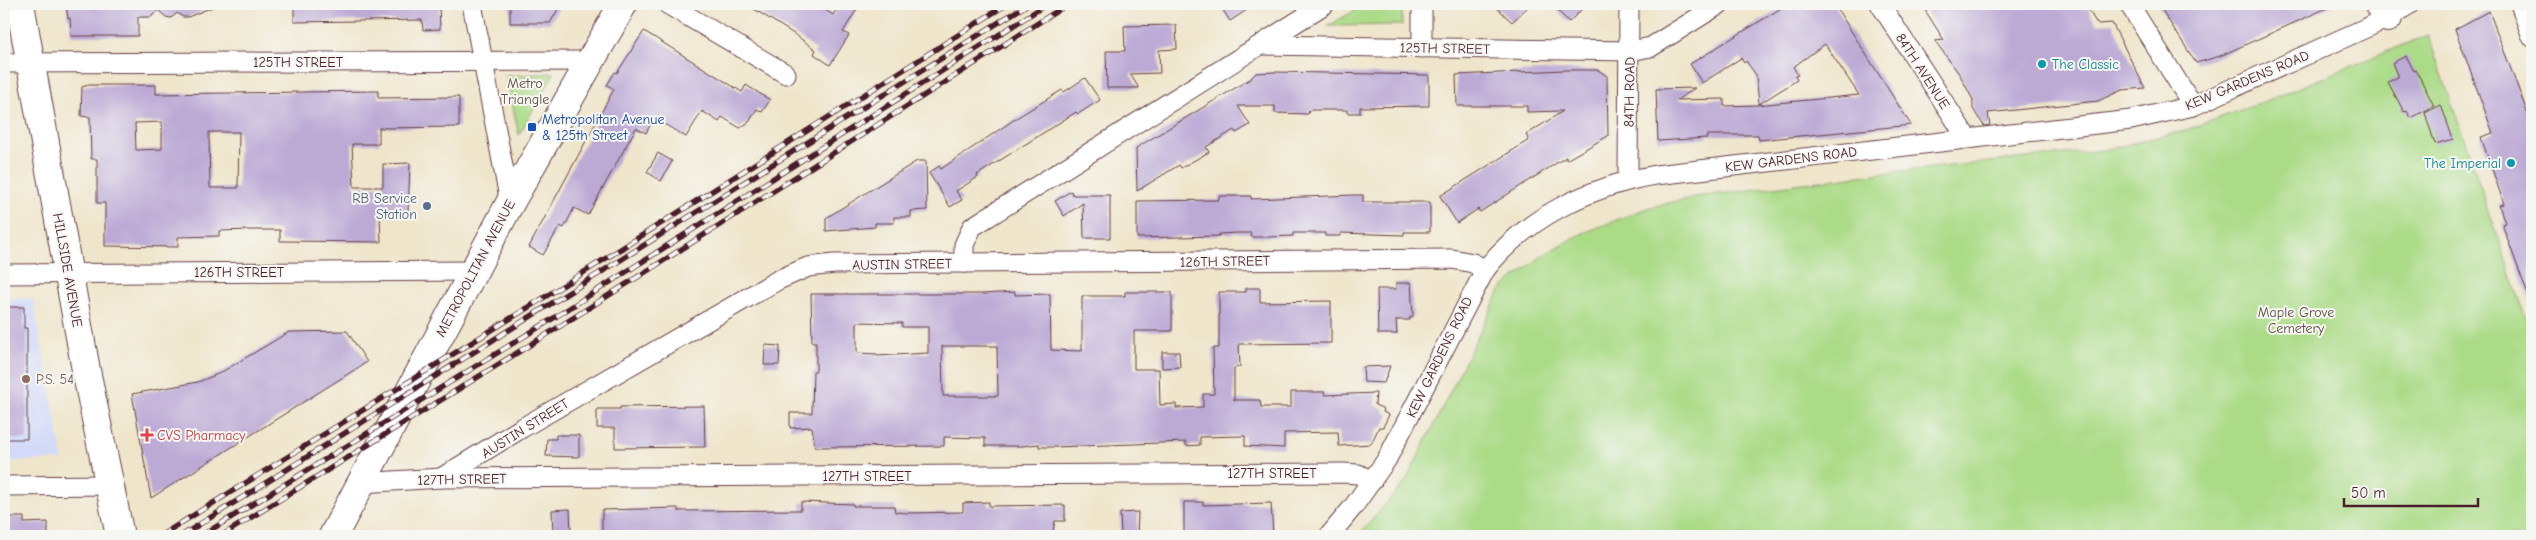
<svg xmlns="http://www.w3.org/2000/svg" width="2536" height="540" font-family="'Comic Neue',sans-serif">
<rect width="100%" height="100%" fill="#f6f6f2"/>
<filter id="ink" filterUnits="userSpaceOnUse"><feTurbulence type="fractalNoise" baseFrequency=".02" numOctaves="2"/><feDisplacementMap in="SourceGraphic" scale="10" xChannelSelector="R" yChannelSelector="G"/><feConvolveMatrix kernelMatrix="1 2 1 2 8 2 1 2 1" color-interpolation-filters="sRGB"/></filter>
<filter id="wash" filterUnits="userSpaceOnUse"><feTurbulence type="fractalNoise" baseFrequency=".0096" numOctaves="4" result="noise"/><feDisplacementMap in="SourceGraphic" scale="20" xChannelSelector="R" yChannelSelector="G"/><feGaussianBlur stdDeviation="1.12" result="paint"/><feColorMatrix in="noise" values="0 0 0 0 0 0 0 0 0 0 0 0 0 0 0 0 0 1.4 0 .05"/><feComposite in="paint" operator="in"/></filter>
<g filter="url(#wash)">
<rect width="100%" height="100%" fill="#efe5cb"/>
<path fill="#d2d9f9" d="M 4,299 L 33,299 L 63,460 L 4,461 Z"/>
<g fill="#acdb88" stroke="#7b7d5a">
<path d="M 1366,4 L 1402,4 L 1402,25 L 1328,26 Z"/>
<path d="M 2428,35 L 2532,335 L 2532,536 L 1358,536 L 1406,481 L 1501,289 L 1543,255 L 1581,234 L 1647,208 L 1695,197 L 1883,173 L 2104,150 L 2180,132 L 2263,102 Z"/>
<path d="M 554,73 L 519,135 L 506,76 Z"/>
</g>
<g id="blocks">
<g fill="#bcaad5" fill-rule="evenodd">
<path d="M 66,4 L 220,4 L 188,17 L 183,17 L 177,13 L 171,18 L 166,17 L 158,10 L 151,17 L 138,17 L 138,36 L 71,36 L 70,18 L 68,19 Z"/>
<path d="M 294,4 L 439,4 L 440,29 L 423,30 L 422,20 L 294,22 Z"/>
<path d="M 510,4 L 561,4 L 550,23 L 510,23 Z"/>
<path d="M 746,4 L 816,4 L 833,15 L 840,4 L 860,4 L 843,32 L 849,35 L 830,65 L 814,54 L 816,50 L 797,36 Z"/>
<path d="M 1219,4 L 1256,4 L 1230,21 Z"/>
<path d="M 1493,4 L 1531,4 L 1512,22 Z"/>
<path d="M 1551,4 L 1587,4 L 1569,22 Z"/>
<path d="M 1788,4 L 1834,4 L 1911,125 L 1759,140 L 1758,135 L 1707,135 L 1707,138 L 1658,141 L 1656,89 L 1695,88 L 1677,100 L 1724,99 L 1724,106 L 1757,105 L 1859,95 L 1825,44 L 1793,67 L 1798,75 L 1795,76 L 1797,80 L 1759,104 L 1756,75 L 1746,61 L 1744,63 L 1741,58 L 1702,83 L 1690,64 Z"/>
<path d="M 1921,4 L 2085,4 L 2097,24 L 2112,23 L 2145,88 L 2122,90 L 2098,101 L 1988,113 L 1990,125 L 1984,126 L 1973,109 L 1973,100 L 1960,75 L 1935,41 L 1944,40 Z"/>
<path d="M 2158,4 L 2336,4 L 2220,56 L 2196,63 Z"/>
<path d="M 2489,11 L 2532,125 L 2531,303 L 2502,224 L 2505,223 L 2499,205 L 2504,204 L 2481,137 L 2493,133 L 2455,29 Z"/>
<path d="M 1176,25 L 1177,49 L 1159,50 L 1160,73 L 1130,74 L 1139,88 L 1107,88 L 1106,51 L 1125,51 L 1124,26 Z"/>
<path d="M 644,31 L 742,92 L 746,85 L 770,100 L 762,112 L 757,109 L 749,122 L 740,128 L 722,117 L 719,122 L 702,111 L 686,137 L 654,118 L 646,133 L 636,128 L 588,215 L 574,208 L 564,228 L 560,226 L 543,255 L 529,247 L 614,89 L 607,85 L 615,72 L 617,73 Z"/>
<path d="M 2406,56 L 2414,71 L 2416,70 L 2434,106 L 2411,118 L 2407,111 L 2404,112 L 2388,82 L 2398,77 L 2392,63 Z"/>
<path d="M 1564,70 L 1598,70 L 1607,76 L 1608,136 L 1566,160 L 1566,157 L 1480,212 L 1478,209 L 1457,223 L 1440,196 L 1529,140 L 1526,135 L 1563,111 L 1527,112 L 1527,106 L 1457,106 L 1456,75 Z"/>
<path d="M 1275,72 L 1429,75 L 1429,106 L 1360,107 L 1360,113 L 1347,113 L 1347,110 L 1309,110 L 1308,114 L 1275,113 L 1275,106 L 1238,106 L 1250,125 L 1236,133 L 1234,130 L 1206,147 L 1209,152 L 1181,168 L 1179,165 L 1137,191 L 1136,148 L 1250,79 L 1256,73 Z"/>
<path d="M 1085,78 L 1100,100 L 1078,114 L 1076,112 L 977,175 L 978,177 L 956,191 L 962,200 L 950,207 L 929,173 L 939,166 L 941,169 L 1018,117 L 1062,90 L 1064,92 Z"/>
<path d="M 88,85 L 156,85 L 156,94 L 378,91 L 378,98 L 459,97 L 459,127 L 379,128 L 379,144 L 352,144 L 354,187 L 383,187 L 383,164 L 410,163 L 408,212 L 402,216 L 380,216 L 381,242 L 280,241 L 280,230 L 250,230 L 219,231 L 219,236 L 178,237 L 178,247 L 105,246 L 105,203 L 97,203 L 97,159 L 91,159 L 90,117 L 81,116 L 82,87 ZM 162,122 L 162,149 L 136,150 L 135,123 ZM 209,132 L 239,132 L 238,188 L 210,188 Z"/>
<path d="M 2441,105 L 2453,139 L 2435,144 L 2425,113 Z"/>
<path d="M 658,153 L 672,161 L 661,181 L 647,172 Z"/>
<path d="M 917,161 L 926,161 L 927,210 L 911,211 L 911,217 L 894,217 L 894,223 L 875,223 L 875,227 L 826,231 L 826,218 Z"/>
<path d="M 1071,191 L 1073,195 L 1110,195 L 1110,238 L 1084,238 L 1083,203 L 1064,216 L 1055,201 Z"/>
<path d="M 1355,195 L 1363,195 L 1363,202 L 1430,202 L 1430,232 L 1404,232 L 1404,235 L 1340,233 L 1340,236 L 1325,236 L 1325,233 L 1293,233 L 1293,236 L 1268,237 L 1251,237 L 1251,233 L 1236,233 L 1219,234 L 1219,236 L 1137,238 L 1137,201 L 1219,200 L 1219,196 L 1251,196 L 1251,199 Z"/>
<path d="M 1396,283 L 1411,283 L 1413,317 L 1410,317 L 1410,320 L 1396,320 L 1397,334 L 1378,334 L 1377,289 L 1396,289 Z"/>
<path d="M 1246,288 L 1260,288 L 1260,302 L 1331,301 L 1331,343 L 1239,344 L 1240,367 L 1234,368 L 1234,400 L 1260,400 L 1261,407 L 1291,407 L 1291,392 L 1325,392 L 1325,395 L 1376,393 L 1375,405 L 1384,409 L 1383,412 L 1389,415 L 1383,427 L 1379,427 L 1371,444 L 1339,446 L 1338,432 L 1284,433 L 1284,448 L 1245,446 L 1245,436 L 1200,437 L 1200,445 L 1186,446 L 1186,442 L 1055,447 L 1039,447 L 1039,444 L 1022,446 L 985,446 L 985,438 L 944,437 L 944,446 L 815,447 L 812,427 L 790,428 L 790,413 L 812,413 L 813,371 L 816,371 L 816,342 L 812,342 L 811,294 L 983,294 L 1015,292 L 1015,295 L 1050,294 L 1051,350 L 1082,351 L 1082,296 L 1125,296 L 1125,292 L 1172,292 L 1172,331 L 1134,331 L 1134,369 L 1159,369 L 1160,405 L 1176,404 L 1176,408 L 1203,407 L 1203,394 L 1214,394 L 1213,348 L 1219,348 L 1219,292 L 1246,292 ZM 857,322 L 902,323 L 902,327 L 928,327 L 928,353 L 877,356 L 877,354 L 857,353 ZM 942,346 L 997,346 L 998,396 L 943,396 Z"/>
<path d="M 4,307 L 24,307 L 24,328 L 27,328 L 27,439 L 4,439 Z"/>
<path d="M 347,331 L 367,362 L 151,498 L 132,394 L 198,382 L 220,373 L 289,332 Z"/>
<path d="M 765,345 L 780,346 L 779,365 L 764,365 Z"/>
<path d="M 1162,352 L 1179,352 L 1180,367 L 1162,368 Z"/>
<path d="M 1390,366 L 1384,383 L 1364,382 L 1363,367 Z"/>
<path d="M 704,406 L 705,447 L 615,448 L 615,428 L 597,428 L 597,409 L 620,409 L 620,407 Z"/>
<path d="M 556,435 L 579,435 L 579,457 L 546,456 L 547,439 L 556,439 Z"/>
<path d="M 801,502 L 853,504 L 853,506 L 894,506 L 895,512 L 908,513 L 963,512 L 963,503 L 989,502 L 989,506 L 1065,505 L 1065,521 L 1055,521 L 1052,536 L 602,536 L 602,510 L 678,508 L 678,511 L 801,510 Z"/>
<path d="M 1184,502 L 1203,502 L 1203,505 L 1271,503 L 1273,536 L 1184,536 Z"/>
<path d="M 570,509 L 571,533 L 553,533 L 552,510 Z"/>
<path d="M 1138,512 L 1137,536 L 1121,535 L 1120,513 Z"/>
<path d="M 10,517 L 24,517 L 24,523 L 48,522 L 48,536 L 4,536 L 4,524 L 10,523 Z"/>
</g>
</g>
</g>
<g filter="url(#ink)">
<use href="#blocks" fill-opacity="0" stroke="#633d43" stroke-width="1"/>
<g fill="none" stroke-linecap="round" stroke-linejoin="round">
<defs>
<g id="street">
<path d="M 472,4 L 510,203"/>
<path d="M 667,4 L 786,74"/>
<path d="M 1422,4 L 1422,48"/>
<path d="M 1880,4 L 1967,138"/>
<path d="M 2129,4 L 2193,106"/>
<path d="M 2520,4 L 2532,37"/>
<path d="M 1261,45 L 1630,51 L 1651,47 L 1720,4"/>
<path d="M 4,63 L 592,61"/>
<path d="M 1628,179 L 1629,4"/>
<path d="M 964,263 L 964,245 L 972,227 L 1325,4"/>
<path d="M 4,274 L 474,271"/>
<path d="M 441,478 L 522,428 L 778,280 L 808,267 L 834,264 L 1452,259 L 1473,263 L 1485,270"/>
<path d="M 360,483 L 441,478 L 1343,473 L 1358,474 L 1372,481"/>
<path d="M 4,486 L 110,485"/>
<path d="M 1329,536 L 1353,507 L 1387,459 L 1485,270 C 1526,217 1591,186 1656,175 L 2131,120 L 2193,106 L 2388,18 L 2410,4"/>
</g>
<g id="secondary">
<path d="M 2379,4 L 2388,18"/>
<path d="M 333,536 L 510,203 L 623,4"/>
</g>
<path id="primary" d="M 20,4 L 86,370 L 120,536"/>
</defs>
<use href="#street" stroke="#633d43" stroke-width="21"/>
<use href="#secondary" stroke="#633d43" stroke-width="30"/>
<use href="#primary" stroke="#633d43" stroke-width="30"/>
<use href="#street" stroke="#fff" stroke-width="19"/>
<use href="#secondary" stroke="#fff" stroke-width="28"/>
<use href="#primary" stroke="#fff" stroke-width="28"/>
<defs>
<g id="rail">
<path d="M 160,536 L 537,302 L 1007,4"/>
<path d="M 181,536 L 1028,4"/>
<path d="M 201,536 L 549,321 L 1047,4"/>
<path d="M 221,536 L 554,330 L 1068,4"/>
</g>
</defs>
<use href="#rail" stroke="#4a1f2b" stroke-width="5.5"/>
<use href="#rail" stroke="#f6f6f2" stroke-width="4" stroke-dasharray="11" stroke-linecap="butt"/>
</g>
</g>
<g fill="#0f9aa8" stroke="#f6f6f2" stroke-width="2">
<circle cx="2042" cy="64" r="5"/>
<circle cx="2511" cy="163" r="5"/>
</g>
<rect fill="#1a4fb4" stroke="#f6f6f2" stroke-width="2" x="527" y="122" width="10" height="10" rx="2.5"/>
<circle fill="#5c6f8a" stroke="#f6f6f2" stroke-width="2" cx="427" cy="206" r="5"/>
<circle fill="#8d6e63" stroke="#f6f6f2" stroke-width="2" cx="26" cy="379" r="5"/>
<path fill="#e0444e" stroke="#f6f6f2" stroke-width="2" d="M144.5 427.5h5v5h5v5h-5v5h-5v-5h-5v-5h5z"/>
<g text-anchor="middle" stroke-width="4" stroke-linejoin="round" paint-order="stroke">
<g font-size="14" fill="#4a1f2b" stroke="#f6f6f2">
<text transform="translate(1445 48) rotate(1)" y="5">125TH STREET</text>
<text x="298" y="67">125TH STREET</text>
<text transform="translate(1923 71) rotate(57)" y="5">84TH AVENUE</text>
<text transform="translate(2247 80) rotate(-23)" y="5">KEW GARDENS ROAD</text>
<text transform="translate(1629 92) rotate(-89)" y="5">84TH ROAD</text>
<text transform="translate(1791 159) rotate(-7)" y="5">KEW GARDENS ROAD</text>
<text transform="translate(1225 261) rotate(-1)" y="5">126TH STREET</text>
<text transform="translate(902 264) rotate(-1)" y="5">AUSTIN STREET</text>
<text transform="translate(475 268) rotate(-62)" y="5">METROPOLITAN AVENUE</text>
<text transform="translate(68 270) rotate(80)" y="5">HILLSIDE AVENUE</text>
<text x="239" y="277">126TH STREET</text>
<text transform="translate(1439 357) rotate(-64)" y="5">KEW GARDENS ROAD</text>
<text transform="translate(525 428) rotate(-32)" y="5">AUSTIN STREET</text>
<text x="1272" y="478">127TH STREET</text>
<text x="867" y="481">127TH STREET</text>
<text transform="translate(462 479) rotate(-1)" y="5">127TH STREET</text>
</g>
<g font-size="14" fill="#0d838f" stroke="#f6f6f2" text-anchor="start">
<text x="2052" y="69">The Classic</text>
<text x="2501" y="168" text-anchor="end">The Imperial</text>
</g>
<g font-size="14" fill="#624e42" stroke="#f6f6f2">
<text x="525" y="88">Metro<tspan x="525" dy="16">Triangle</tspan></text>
<text x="2296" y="317">Maple Grove<tspan x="2296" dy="16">Cemetery</tspan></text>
</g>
<g font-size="14" fill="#164399" stroke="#f6f6f2" text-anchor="start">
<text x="542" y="124">Metropolitan Avenue<tspan x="542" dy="16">&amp; 125th Street</tspan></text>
</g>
<g font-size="14" fill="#4e5e75" stroke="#f6f6f2" text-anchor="end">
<text x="417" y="203">RB Service<tspan x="417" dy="16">Station</tspan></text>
</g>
<g font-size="14" fill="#785e54" stroke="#f6f6f2" text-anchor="start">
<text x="36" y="384">P.S. 54</text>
</g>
<g font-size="14" fill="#be3a42" stroke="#f6f6f2" text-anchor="start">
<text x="157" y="440">CVS Pharmacy</text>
</g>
</g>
<rect width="2536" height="540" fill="none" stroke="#f6f6f2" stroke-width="20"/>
<path d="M2344 498v8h134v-8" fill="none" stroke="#4a1f2b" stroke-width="2.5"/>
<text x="2351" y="498" font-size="15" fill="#4a1f2b" stroke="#f6f6f2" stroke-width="4" paint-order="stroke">50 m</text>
</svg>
